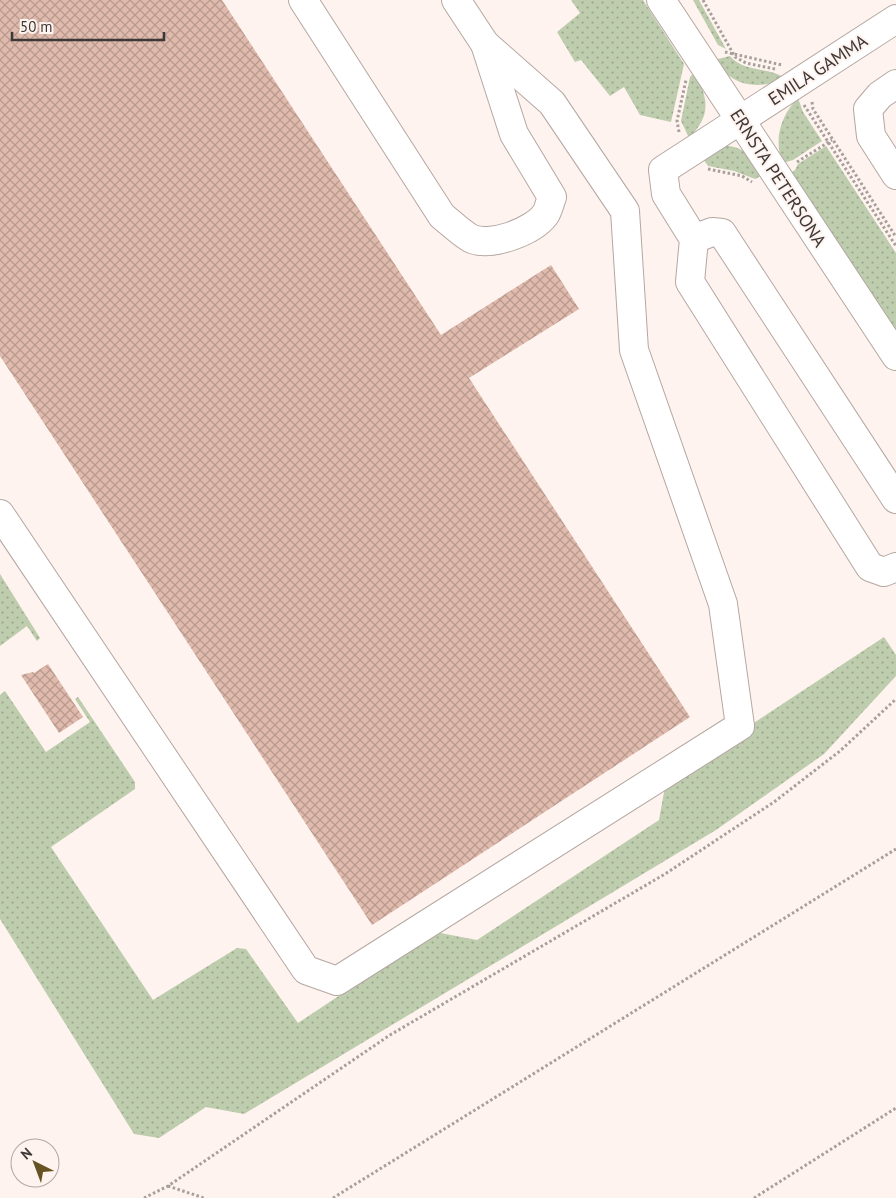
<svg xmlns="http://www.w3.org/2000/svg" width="896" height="1198" font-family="'PT Sans',sans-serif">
<defs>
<pattern id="grass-dots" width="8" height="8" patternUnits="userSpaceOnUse" patternTransform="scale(1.25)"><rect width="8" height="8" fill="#becdad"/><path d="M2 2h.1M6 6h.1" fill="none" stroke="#9ca78e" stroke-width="1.8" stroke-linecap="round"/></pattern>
<pattern id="building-cross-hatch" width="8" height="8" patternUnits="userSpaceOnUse" patternTransform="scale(1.25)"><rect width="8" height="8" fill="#e0bbad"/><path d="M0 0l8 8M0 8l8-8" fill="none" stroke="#b7998e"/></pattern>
</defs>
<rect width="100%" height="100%" fill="#fef3ee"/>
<g fill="url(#grass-dots)">
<path d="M 571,0 L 643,0 L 684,64 L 671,122 L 640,115 L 624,87 L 610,96 L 581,60 L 575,62 L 557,32 L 580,13 Z"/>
<path d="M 693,0 L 699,0 L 726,49 L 718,45 Z"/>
<path d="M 730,56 C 744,73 769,66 786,79 C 756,90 733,87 714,60 Z"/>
<path d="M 695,72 C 708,100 712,114 689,138 L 681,121 L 690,77 Z"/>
<path d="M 798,98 L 803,112 L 822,141 L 793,160 L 783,163 C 773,140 781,115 798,98 Z"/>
<path d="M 721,146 C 744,144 752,159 763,175 L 755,179 L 734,171 L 708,166 L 701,156 Z"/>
<path d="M 826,146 L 896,253 L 896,336 L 789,174 L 795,170 L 798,164 Z"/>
<path d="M 0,574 L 40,638 L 37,641 L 27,626 L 0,646 Z"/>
<path d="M 884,637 L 896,655 L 896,676 L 824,754 L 716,830 L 244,1114 L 206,1107 L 159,1138 L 134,1134 L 0,919 L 0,695 L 5,691 L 46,752 L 90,722 L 75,699 L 78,697 L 135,782 L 135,789 L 51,847 L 153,1000 L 237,948 L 246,949 L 298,1023 L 435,932 L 477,940 L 659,820 L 666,781 Z"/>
</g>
<g fill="url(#building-cross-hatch)">
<path d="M 0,0 L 222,0 L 441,335 L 551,265 L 579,309 L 469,378 L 690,717 L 372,925 L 0,356 Z"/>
<path d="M 48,664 L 83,717 L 59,733 L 21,675 L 33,672 L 34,673 Z"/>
</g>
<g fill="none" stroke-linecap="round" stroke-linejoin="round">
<defs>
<g id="minor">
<path d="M 303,0 L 442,216 C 451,223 460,232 470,238 C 489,248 532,232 545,215 C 548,211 550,202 552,197 L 514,134 L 485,44 L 456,0"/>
<path d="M 661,0 L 896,356"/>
<path d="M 896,19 L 663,170 L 666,194 L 694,239 L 690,282 L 870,567 L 884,572 L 896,567"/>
<path d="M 896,84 L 880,95 L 868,109 L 871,136 L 896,175"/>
<path d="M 694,239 L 712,232 L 722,233 L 896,499"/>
<path d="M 0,514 L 306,970 L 337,981 L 740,726 L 723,604 L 634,350 L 625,211 L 552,103 L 485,44"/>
</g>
</defs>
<use href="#minor" stroke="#b4a7a2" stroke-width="30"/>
<g stroke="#a79f9b" stroke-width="3" stroke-dasharray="2.5 2.5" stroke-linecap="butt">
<path d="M 703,0 L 735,57 L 746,63 L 775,69"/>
<path d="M 725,52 L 782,65"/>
<path d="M 812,102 L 813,109 L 896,237"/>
<path d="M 804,105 L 896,246"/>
<path d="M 679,132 L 677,121 L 686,80"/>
<path d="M 797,162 L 832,140"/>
<path d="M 708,169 L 742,176 L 752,182"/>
<path d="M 168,1186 L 204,1198"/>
<path d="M 144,1198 L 168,1186 L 390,1035 L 665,874 L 774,802 L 840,751 L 896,699"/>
<path d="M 333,1198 L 896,849"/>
<path d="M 754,1198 L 896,1108"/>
</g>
<use href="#minor" stroke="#fff" stroke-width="28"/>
</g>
<g text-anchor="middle" stroke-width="4" stroke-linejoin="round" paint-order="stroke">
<g font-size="18" fill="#3d3836" stroke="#fef3ee">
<text transform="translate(818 70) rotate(-33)" y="6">EMILA GAMMA</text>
<text transform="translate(778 178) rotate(57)" y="6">ERNSTA PETERSONA</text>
</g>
</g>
<g transform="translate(35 1163) rotate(318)"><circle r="24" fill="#fef3ee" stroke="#b1a8a4"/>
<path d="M0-4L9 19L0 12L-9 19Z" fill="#665321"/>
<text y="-8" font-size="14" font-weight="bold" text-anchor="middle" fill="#3d3836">N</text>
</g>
<path d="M12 32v8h152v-8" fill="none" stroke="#3d3836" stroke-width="2.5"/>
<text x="20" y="32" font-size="15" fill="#3d3836" stroke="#fef3ee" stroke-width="4" paint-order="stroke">50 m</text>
</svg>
